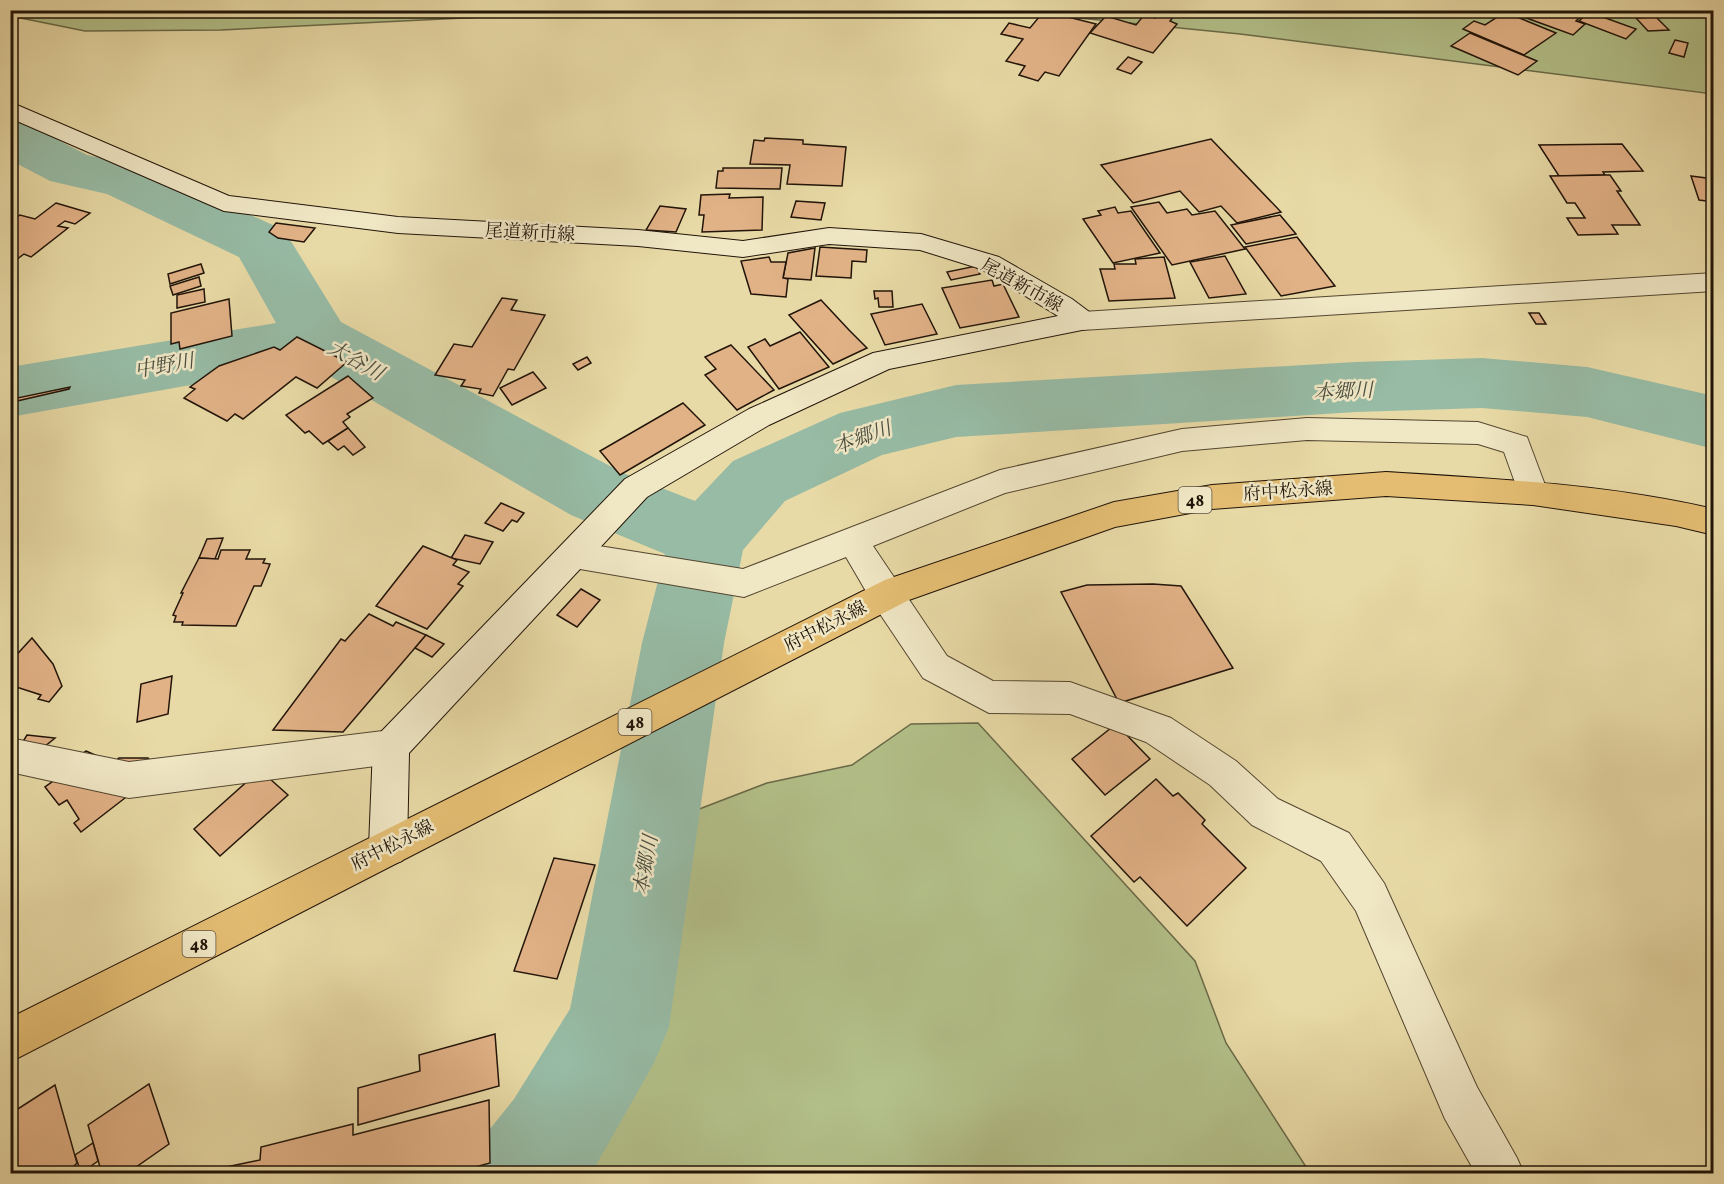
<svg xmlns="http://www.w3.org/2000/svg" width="1724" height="1184" font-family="Vollkorn,'Noto Serif JP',serif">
<rect width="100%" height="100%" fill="#e8daa6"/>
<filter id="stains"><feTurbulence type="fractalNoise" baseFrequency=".00333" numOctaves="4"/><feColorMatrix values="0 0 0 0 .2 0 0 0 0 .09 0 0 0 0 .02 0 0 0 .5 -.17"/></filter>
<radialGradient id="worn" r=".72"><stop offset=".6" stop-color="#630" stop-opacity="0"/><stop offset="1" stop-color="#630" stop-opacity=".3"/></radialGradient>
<g fill="#b3c089" stroke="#6a6a49" stroke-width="1.5">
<path d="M 10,11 L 11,10 L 605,11 L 221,30 L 85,31 L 11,16 Z"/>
<path d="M 1008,11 L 1713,11 L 1713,94 L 1240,34 Z"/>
<path d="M 978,723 L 1195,961 L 1226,1043 L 1310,1173 L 502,1173 L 632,992 L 611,946 L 617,884 L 676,818 L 767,783 L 852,765 L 911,724 Z"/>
</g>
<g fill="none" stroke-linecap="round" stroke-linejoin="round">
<path fill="#97bba5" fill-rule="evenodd" d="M 10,117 L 30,121 L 43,132 L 87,155 L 144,167 L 284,230 L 341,322 L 623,473 L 695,501 L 733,461 L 840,413 L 956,385 L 1356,362 L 1482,358 L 1587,367 L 1714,396 L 1714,449 L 1587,417 L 1482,408 L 1356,412 L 956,437 L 882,455 L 785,501 L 743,550 L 724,643 L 669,1027 L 654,1063 L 591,1174 L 469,1174 L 485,1135 L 514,1099 L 570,1009 L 642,643 L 665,554 L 571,515 L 309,364 L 10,417 L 10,367 L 276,323 L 239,257 L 107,194 L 50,181 L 10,160 Z"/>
</g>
<g fill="#e2b287" stroke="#211409" stroke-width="1.5">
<path d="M 1044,10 L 1073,10 L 1068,16 Z"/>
<path d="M 1527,10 L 1586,10 L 1587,11 L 1576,21 L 1585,24 L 1573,35 L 1521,16 Z"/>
<path d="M 1044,11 L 1096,24 L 1059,76 L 1045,72 L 1038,81 L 1019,75 L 1025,66 L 1006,61 L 1023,39 L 1001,34 L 1009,23 L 1030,28 Z"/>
<path d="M 1160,12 L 1174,16 L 1170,21 L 1177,24 L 1153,53 L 1090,33 L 1106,16 L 1136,25 L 1145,14 L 1155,18 Z"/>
<path d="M 1505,12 L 1556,33 L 1524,55 L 1463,29 L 1474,21 L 1485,25 Z"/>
<path d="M 1589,12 L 1636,29 L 1626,39 L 1579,21 Z"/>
<path d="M 1656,17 L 1669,30 L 1648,31 L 1636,18 Z"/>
<path d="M 1470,33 L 1537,61 L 1518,75 L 1451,46 Z"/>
<path d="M 1675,40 L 1688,43 L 1684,57 L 1669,53 Z"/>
<path d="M 1128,57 L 1142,62 L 1131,74 L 1117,69 Z"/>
<path d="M 765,138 L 803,140 L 803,144 L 846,147 L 842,186 L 787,184 L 790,165 L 750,164 L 754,140 L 764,141 Z"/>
<path d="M 1211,139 L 1281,212 L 1237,223 L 1221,206 L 1199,212 L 1180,191 L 1133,203 L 1101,165 Z"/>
<path d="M 1622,144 L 1643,171 L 1603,172 L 1605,175 L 1559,176 L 1539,145 Z"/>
<path d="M 723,168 L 782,168 L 780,189 L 716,188 L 718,171 L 723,171 Z"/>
<path d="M 1605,175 L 1610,175 L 1621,191 L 1617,191 L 1640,225 L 1612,225 L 1618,234 L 1578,235 L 1567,218 L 1585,218 L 1575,203 L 1567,203 L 1550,176 Z"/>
<path d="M 1691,176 L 1714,179 L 1714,202 L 1699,200 Z"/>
<path d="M 730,194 L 729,198 L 763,197 L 762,230 L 702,232 L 704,215 L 699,215 L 701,195 Z"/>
<path d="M 796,201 L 825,203 L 821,220 L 791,217 Z"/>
<path d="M 1159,202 L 1167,213 L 1187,209 L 1192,215 L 1215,211 L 1245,249 L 1172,265 L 1131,207 Z"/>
<path d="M 56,203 L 90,213 L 75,224 L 65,221 L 58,226 L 68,228 L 31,257 L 24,254 L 16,260 L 10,259 L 10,222 L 20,215 L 35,219 Z"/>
<path d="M 660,206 L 686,209 L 676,232 L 646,230 Z"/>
<path d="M 1115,207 L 1118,213 L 1131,211 L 1160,253 L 1113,263 L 1083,219 L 1101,215 L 1098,211 Z"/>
<path d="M 1280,215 L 1296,234 L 1246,244 L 1231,225 Z"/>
<path d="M 276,223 L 315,228 L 304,242 L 278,238 L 269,232 Z"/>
<path d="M 1297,237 L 1335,286 L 1281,296 L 1245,247 Z"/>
<path d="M 820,247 L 867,250 L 866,262 L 852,261 L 851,278 L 816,276 Z"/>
<path d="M 815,248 L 811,280 L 783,278 L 788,253 Z"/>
<path d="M 1225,256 L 1246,294 L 1209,298 L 1190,262 Z"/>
<path d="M 769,257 L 771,262 L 786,262 L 783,278 L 788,279 L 786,297 L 751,294 L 741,261 Z"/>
<path d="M 1164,257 L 1175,298 L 1109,301 L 1100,269 L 1115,269 L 1114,264 L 1136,264 L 1135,259 Z"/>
<path d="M 201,264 L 204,273 L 170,284 L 168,274 Z"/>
<path d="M 976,266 L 980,274 L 951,280 L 947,272 Z"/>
<path d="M 199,277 L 201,286 L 173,295 L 170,286 Z"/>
<path d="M 992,280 L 994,286 L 1003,284 L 1019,317 L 960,328 L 942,288 Z"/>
<path d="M 204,289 L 205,302 L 177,308 L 177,295 Z"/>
<path d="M 874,291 L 892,291 L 893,307 L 879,307 L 878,298 L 875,299 Z"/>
<path d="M 502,298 L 517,300 L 511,310 L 545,315 L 514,370 L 508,369 L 493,396 L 479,393 L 481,389 L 461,386 L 465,380 L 435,375 L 454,344 L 472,347 Z"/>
<path d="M 229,299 L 232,336 L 180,349 L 179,342 L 171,344 L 171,313 Z"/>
<path d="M 821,300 L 849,330 L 867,348 L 833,364 L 789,315 Z"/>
<path d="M 922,304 L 937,334 L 885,345 L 871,314 Z"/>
<path d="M 1529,313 L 1539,313 L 1546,324 L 1536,324 Z"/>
<path d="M 800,332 L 829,367 L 779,389 L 748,347 L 765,339 L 770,346 Z"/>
<path d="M 297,337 L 347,362 L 317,388 L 296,377 L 243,419 L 235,414 L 227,421 L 184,398 L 195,389 L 190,387 L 219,366 L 274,347 L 280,350 Z"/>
<path d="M 731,345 L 774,390 L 737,410 L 705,375 L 716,369 L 705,357 Z"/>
<path d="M 587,357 L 591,363 L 578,370 L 573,364 Z"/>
<path d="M 533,372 L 546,388 L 512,405 L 500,388 Z"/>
<path d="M 348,376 L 373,398 L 347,414 L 350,417 L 343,422 L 348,428 L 323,444 L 309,431 L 305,433 L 286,415 Z"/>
<path d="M 70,387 L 69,389 L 17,401 L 17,398 Z"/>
<path d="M 683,403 L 705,425 L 620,475 L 600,451 Z"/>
<path d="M 348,428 L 365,447 L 353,455 L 344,446 L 338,450 L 328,441 Z"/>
<path d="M 501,503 L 524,513 L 517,522 L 512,520 L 503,531 L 485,523 Z"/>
<path d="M 465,535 L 493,542 L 480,564 L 451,558 Z"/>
<path d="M 223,538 L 215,559 L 199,558 L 207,539 Z"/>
<path d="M 423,546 L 457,560 L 453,565 L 469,572 L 458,584 L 463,586 L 427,629 L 376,606 Z"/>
<path d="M 221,550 L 250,550 L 246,559 L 265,559 L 263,563 L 270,564 L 261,586 L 254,586 L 236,626 L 182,625 L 183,622 L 174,622 L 176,616 L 173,615 L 183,593 L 181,593 L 199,558 L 218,559 Z"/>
<path d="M 1153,584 L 1181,586 L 1233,668 L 1119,703 L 1061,592 L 1087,585 Z"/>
<path d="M 581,589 L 600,600 L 577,627 L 557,615 Z"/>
<path d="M 369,614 L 393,626 L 396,622 L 426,635 L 343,732 L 273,730 L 341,639 L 345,641 Z"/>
<path d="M 426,635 L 444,644 L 432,657 L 415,648 Z"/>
<path d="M 32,638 L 53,664 L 62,686 L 49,702 L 38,699 L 41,695 L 10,685 L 10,662 Z"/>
<path d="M 172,676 L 168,714 L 137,722 L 141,684 Z"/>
<path d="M 1116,724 L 1150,759 L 1105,795 L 1072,759 Z"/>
<path d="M 27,735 L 55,738 L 28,760 L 19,748 Z"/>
<path d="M 86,751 L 113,763 L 119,758 L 148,758 L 163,774 L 134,791 L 81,832 L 74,823 L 79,819 L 67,800 L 59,805 L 45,787 L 77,764 L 74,759 Z"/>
<path d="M 260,770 L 288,795 L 220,856 L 194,829 Z"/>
<path d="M 1156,779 L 1173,796 L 1178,793 L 1205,820 L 1202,824 L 1246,868 L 1187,926 L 1140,877 L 1134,882 L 1091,836 Z"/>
<path d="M 554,858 L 595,865 L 557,979 L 514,971 Z"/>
<path d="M 495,1034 L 499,1086 L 358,1125 L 358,1088 L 420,1071 L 419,1055 Z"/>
<path d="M 149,1084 L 169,1144 L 126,1174 L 102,1174 L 88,1125 Z"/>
<path d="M 55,1085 L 77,1163 L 74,1166 L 76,1174 L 10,1174 L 10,1114 Z"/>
<path d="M 489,1100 L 490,1163 L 450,1174 L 216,1174 L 217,1169 L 260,1160 L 261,1147 L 353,1124 L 353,1135 Z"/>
<path d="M 93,1143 L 98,1161 L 81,1173 L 75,1155 Z"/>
</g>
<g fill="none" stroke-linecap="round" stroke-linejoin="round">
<defs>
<g id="street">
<path d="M 1714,273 L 1714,291 L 1082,330 L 1072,328 L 1068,321 L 1072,314 L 1082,312 Z"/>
<path d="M 1307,418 L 1478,422 L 1527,437 L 1548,493 L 1544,502 L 1533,505 L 1522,502 L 1504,452 L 1478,444 L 1307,440 L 1182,451 L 1005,493 L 873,546 L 947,656 L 993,681 L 1070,682 L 1171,718 L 1236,761 L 1278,799 L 1349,833 L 1384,883 L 1477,1087 L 1517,1158 L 1524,1174 L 1476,1174 L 1445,1119 L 1356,911 L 1321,861 L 1252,825 L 1210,785 L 1146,742 L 1070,714 L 989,713 L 923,678 L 874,605 L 846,557 L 744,597 L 574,568 L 563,564 L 558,555 L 563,546 L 574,542 L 743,569 L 1000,470 L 1182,429 Z"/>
<path d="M 391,730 L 404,735 L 409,747 L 404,759 L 391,764 L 129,798 L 10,772 L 10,738 L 129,762 Z"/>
</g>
<path id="secondary" d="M 10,102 L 229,196 L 398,217 L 638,230 L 743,241 L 829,228 L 921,234 L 999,257 L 1072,299 L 1092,314 L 1096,321 L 1092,328 L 1082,330 L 889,369 L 769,425 L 647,497 L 409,753 L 407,847 L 402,861 L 388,866 L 374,861 L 369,847 L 373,747 L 378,735 L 625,479 L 749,409 L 873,353 L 1058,316 L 981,269 L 920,250 L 829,244 L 743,257 L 638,246 L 398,233 L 224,211 L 10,118 Z"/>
<path id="primary" d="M 1386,472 C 1496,479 1606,484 1714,509 L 1714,535 L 1676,526 L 1533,505 L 1386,496 L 1212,509 L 1115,527 L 909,600 L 10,1062 L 10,1018 L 885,580 L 1114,502 L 1212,485 Z"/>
</defs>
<use href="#street" stroke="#534630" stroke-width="2"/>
<use href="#secondary" stroke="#211409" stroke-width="2"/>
<use href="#primary" stroke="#211409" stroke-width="2"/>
<use href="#street" fill="#f0e7c5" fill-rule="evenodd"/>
<use href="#secondary" fill="#f0e7c5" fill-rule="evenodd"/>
<use href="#primary" fill="#e4bd73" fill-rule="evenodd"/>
</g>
<g text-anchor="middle" stroke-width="5" stroke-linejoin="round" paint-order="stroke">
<g fill="#f0e7c5" stroke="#5f5341" stroke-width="1.5">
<rect x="1178.5" y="487" width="33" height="26" rx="4.5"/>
<rect x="618.5" y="709" width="33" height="26" rx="4.5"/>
<rect x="182.5" y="931" width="33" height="26" rx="4.5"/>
</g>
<g font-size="16" font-weight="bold" fill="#211409">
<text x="1195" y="506">48</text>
<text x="635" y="728">48</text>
<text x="199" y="950">48</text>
</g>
<g font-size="18" fill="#211409" stroke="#f0e7c5">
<text transform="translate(530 232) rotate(3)" y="6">尾道新市線</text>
<text transform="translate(1022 285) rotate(29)" y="6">尾道新市線</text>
<text transform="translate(1288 491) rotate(-4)" y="6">府中松永線</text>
<text transform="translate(825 626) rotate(-27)" y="6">府中松永線</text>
<text transform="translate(392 845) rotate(-27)" y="6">府中松永線</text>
</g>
<g font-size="20" font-style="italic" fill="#4a4e40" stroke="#f0e7c5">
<text transform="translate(356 360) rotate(29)" y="7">大谷川</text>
<text transform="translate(164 365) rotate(-10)" y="7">中野川</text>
<text transform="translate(1343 391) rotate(-3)" y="7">本郷川</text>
<text transform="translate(862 437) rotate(-20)" y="7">本郷川</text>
<text transform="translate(645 865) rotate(-80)" y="7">本郷川</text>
</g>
</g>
<rect width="1724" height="1184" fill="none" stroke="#e8daa6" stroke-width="36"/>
<rect x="12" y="12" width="1700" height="1160" fill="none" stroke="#211409" stroke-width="3"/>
<rect x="18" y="18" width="1688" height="1148" fill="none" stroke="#211409" stroke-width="1.5"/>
<rect width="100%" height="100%" filter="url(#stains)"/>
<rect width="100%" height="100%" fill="url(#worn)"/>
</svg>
